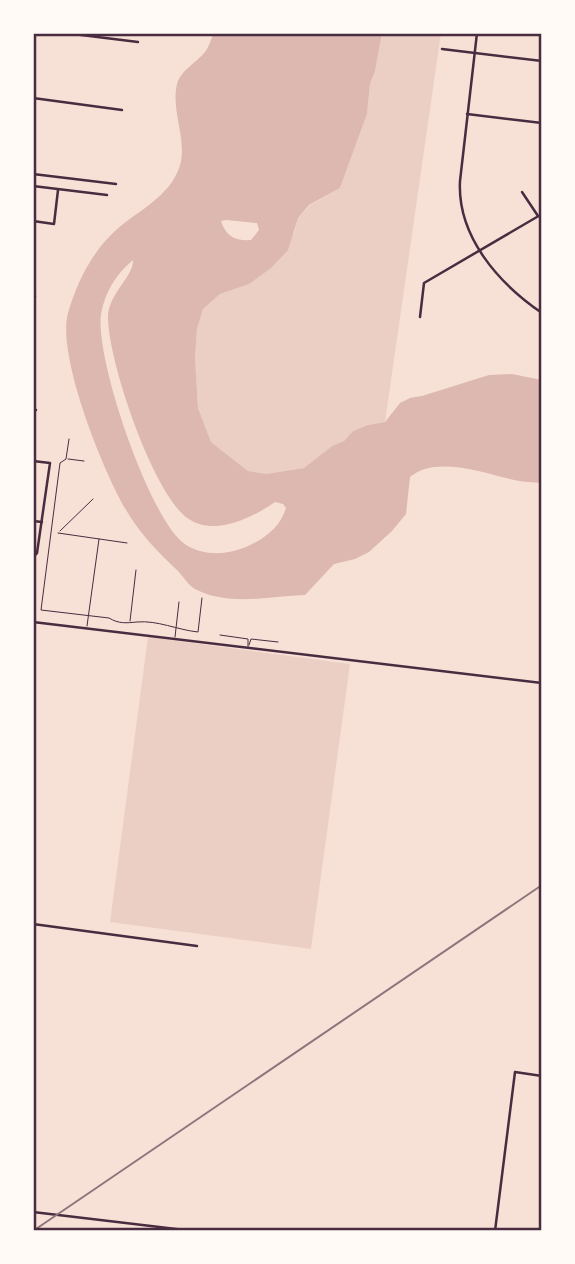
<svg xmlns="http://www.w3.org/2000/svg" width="575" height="1264" font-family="'Fira Sans Condensed',sans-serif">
<rect width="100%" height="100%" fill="#f7e1d7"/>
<g fill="#ebcfc5">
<path d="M 382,33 L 441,33 L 385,422 L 368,425 L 353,431 L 344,441 L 332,446 L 304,468 L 266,474 L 248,471 L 211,442 L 198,408 L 195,358 L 197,329 L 203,309 L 220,294 L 249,284 L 294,233 L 298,218 L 309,206 L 340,188 L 367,114 L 370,84 L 375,71 Z"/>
<path d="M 148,637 L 350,664 L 311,949 L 110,922 Z"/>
</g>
<path fill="#dcb8b0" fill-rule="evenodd" d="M 214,33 L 382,33 L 375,71 L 370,84 L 367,114 L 340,188 L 309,205 L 298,218 L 288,250 L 271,268 L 249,284 L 220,294 L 203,309 L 197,329 L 195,358 L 198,408 L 211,442 L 248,471 L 266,474 L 304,468 L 332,446 L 344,441 L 353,431 L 368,425 L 385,422 L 400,403 L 410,398 L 422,396 L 489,375 L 512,374 L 542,380 L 542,483 C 533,482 523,482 514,480 C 485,473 435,455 410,477 L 406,514 L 392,531 L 369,552 L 355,559 L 334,564 L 305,595 C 268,596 230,607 195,589 C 188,585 183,576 177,570 C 160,554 144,538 131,518 C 106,480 56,356 68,313 C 77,282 92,252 115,231 C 136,212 165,199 177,173 C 191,145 170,114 177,84 C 181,70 196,63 205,52 C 209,47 211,39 214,33 ZM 226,220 L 257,223 L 259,230 L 251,240 C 236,241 226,237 221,221 ZM 133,260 C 134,276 108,294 108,317 C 108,361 152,490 186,517 C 213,538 252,518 275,502 L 283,504 L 286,508 C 280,528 264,539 246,547 C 225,556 198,556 181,541 C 147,510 95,359 101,314 C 105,292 116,274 133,260 Z"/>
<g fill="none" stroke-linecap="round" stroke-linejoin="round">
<g stroke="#4a2c40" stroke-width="1">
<path d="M 69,439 L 66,459 L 60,463 L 41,610 L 109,618 C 119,624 126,623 137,622 C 157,620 178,630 198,632 L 202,598"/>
<path d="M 68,459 L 84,461"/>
<path d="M 60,531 L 93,499"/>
<path d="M 58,533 L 127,543"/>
<path d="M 130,621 L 136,570"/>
<path d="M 87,626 L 99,539"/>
<path d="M 220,635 L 248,639 L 248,647"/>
<path d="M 175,637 L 179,602"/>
<path d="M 249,645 L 251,639 L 278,642"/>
</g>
<g stroke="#4a2c40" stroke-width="2.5">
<path d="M 65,33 L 138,42"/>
<path d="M 477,33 L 460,181 C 457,236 498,283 542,313"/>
<path d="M 442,49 L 542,61"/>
<path d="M 33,98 L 122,110"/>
<path d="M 467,114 L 542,123"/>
<path d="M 33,174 L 116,184"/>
<path d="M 33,186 L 107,195"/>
<path d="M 522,192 L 538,216"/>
<path d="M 33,221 L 54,224 L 58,190"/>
<path d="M 33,309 L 35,296"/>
<path d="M 420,317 L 424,283 L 542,214"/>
<path d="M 33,410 L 36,410"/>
<path d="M 33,461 L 50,463 L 37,553 L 33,557"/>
<path d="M 33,521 L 42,522"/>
<path d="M 33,924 L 197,946"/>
<path d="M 495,1231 L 515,1072 L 542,1076"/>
</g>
<g stroke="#4a2c40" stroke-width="2.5">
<path d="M 33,622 L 542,683"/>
<path d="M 33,1212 L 193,1231"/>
</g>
<path stroke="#8f747c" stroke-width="2" d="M 33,1231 L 542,885"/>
</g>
<rect width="575" height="1264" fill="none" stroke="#fffaf5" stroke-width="70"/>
<rect x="35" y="35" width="505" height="1194" fill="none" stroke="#4a2c40" stroke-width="2.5"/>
</svg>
